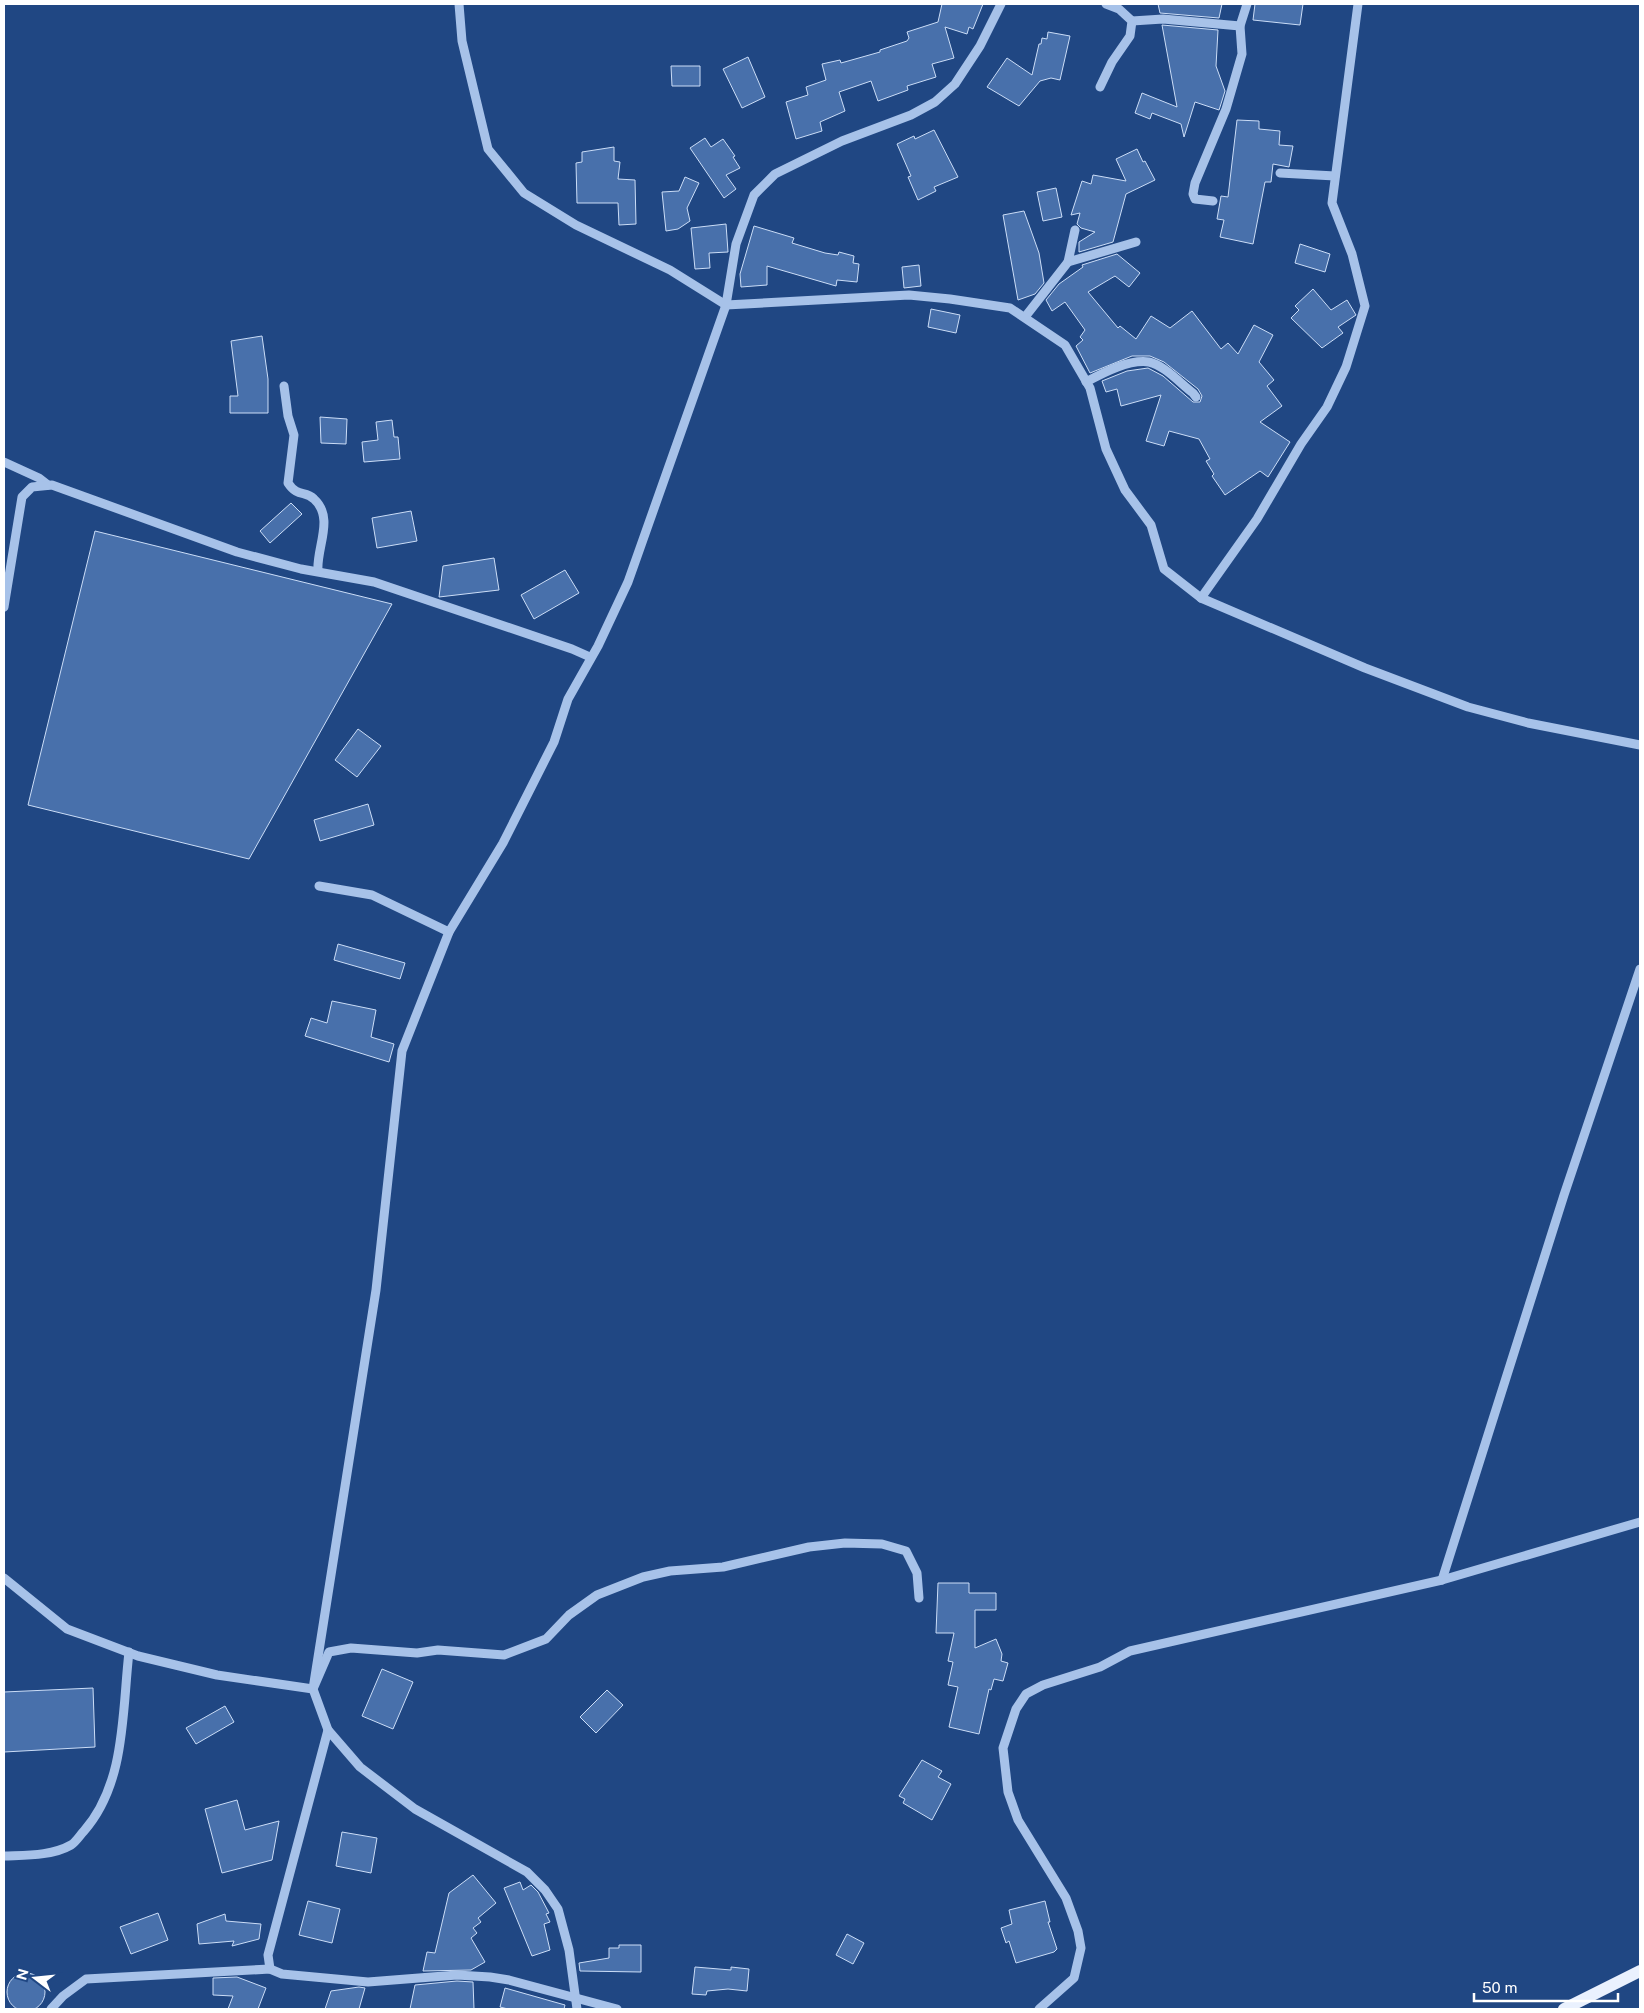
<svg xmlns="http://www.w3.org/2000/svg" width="1644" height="2013" font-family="'Public Sans',sans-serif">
<rect width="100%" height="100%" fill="#204783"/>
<g fill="#4870ab" stroke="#cbddf7">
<path d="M 942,4 L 983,4 L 973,29 L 969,27 L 967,34 L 945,27 L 954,58 L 932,64 L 936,77 L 907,86 L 908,90 L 878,101 L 871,81 L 839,92 L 845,111 L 820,122 L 822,131 L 796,139 L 786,102 L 808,95 L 806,87 L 826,80 L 822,64 L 840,60 L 841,63 L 880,52 L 880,50 L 907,41 L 909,38 L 907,32 L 938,22 Z"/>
<path d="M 1158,4 L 1222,4 L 1219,18 L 1160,13 Z"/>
<path d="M 1255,4 L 1303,4 L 1300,25 L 1253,20 Z"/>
<path d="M 1162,25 L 1218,30 L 1216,66 L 1225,91 L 1220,107 L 1219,110 L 1195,102 L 1184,137 L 1181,124 L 1152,113 L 1150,119 L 1135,113 L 1142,93 L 1177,107 Z"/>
<path d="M 1048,32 L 1070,36 L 1060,80 L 1051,78 L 1040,81 L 1019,106 L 987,87 L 1007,58 L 1032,75 L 1039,44 L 1041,44 L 1042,38 L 1047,39 Z"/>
<path d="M 748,57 L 765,97 L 742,108 L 723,69 Z"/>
<path d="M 671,66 L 700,66 L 700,86 L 672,86 Z"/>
<path d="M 1237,120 L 1259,121 L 1259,129 L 1280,131 L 1279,145 L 1293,146 L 1289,167 L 1273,164 L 1271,182 L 1265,182 L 1253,244 L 1220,237 L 1224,220 L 1217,219 L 1221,196 L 1228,197 Z"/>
<path d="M 934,130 L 958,177 L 934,187 L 936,191 L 918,200 L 908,177 L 911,176 L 897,144 L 914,136 L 915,139 Z"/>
<path d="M 705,138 L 711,147 L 723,139 L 735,156 L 733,157 L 740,168 L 726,175 L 736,189 L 724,198 L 690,148 Z"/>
<path d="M 614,147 L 614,161 L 620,162 L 618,179 L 635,180 L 636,224 L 619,225 L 618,203 L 577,203 L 576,163 L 582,162 L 582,152 Z"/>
<path d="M 1137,149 L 1143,162 L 1145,161 L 1155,180 L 1126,194 L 1113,242 L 1079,252 L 1079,242 L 1095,232 L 1081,228 L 1077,224 L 1080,213 L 1071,215 L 1082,181 L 1091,184 L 1093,175 L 1126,181 L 1116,159 Z"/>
<path d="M 685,177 L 699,183 L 687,208 L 690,221 L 678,229 L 666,231 L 662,192 L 679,191 Z"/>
<path d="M 1056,188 L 1062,217 L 1043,221 L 1037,192 Z"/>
<path d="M 1024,211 L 1039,253 L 1044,283 L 1035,294 L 1018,300 L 1003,215 Z"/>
<path d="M 726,224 L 728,252 L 709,253 L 710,268 L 695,269 L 691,228 Z"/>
<path d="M 754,226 L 794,238 L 792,243 L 825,253 L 838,255 L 839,252 L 854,256 L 853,263 L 859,264 L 857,282 L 837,280 L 836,286 L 767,266 L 767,285 L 741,287 L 740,274 Z"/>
<path d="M 1300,244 L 1330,254 L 1325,272 L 1295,263 Z"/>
<path d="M 1117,254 L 1140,273 L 1129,287 L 1115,276 L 1088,292 L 1118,328 L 1120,326 L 1136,339 L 1151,316 L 1170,328 L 1192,311 L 1221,349 L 1228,343 L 1238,354 L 1254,325 L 1273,335 L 1259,362 L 1274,380 L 1267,386 L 1282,406 L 1260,422 L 1290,442 L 1268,477 L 1260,471 L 1225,495 L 1212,476 L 1214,474 L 1206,461 L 1210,459 L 1199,439 L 1169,431 L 1164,446 L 1146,441 L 1161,395 L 1121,406 L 1117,389 L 1106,392 L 1102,381 L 1127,371 L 1148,368 L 1163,376 L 1193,402 L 1200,402 L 1202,396 L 1198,389 L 1164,362 L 1150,356 L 1132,356 L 1090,373 L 1076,346 L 1083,340 L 1080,337 L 1085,330 L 1065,302 L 1052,311 L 1046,300 L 1059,284 L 1083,267 L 1082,265 Z"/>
<path d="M 919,265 L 921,286 L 904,288 L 902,267 Z"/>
<path d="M 1313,289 L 1331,310 L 1347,300 L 1356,315 L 1338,327 L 1343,333 L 1322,348 L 1291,318 L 1299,310 L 1295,306 Z"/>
<path d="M 931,309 L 960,315 L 956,333 L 928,327 Z"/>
<path d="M 262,336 L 268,379 L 268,413 L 230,413 L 230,396 L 238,396 L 231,341 Z"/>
<path d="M 320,417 L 347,419 L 346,444 L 321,443 Z"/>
<path d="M 392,420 L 394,437 L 398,437 L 400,459 L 364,462 L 362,442 L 378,440 L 376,422 Z"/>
<path d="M 291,503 L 302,514 L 270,543 L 260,531 Z"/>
<path d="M 411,511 L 417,541 L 377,548 L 372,518 Z"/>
<path d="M 95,531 L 392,604 L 249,859 L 28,805 Z"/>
<path d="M 494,558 L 499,590 L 439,597 L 443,566 Z"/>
<path d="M 565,570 L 579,593 L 534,619 L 521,595 Z"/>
<path d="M 358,729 L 381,746 L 357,777 L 335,760 Z"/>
<path d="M 368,804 L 374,825 L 320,841 L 314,820 Z"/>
<path d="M 338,944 L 405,963 L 400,979 L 334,960 Z"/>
<path d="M 332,1001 L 376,1010 L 371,1037 L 394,1044 L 389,1062 L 305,1036 L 311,1018 L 327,1023 Z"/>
<path d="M 938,1583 L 969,1583 L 969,1593 L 996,1593 L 996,1610 L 975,1610 L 975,1648 L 996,1639 L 1002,1654 L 1001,1661 L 1008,1663 L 1003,1681 L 994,1679 L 991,1690 L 989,1689 L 979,1734 L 949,1727 L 958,1687 L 948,1685 L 953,1662 L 948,1661 L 954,1633 L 936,1633 Z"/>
<path d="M 382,1669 L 413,1682 L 393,1729 L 362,1716 Z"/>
<path d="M 93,1688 L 95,1747 L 4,1752 L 4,1692 Z"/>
<path d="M 607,1690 L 623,1705 L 596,1733 L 580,1717 Z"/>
<path d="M 225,1706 L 234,1722 L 196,1744 L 186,1728 Z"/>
<path d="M 922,1760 L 942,1771 L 938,1777 L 951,1784 L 932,1820 L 903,1803 L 905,1799 L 899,1796 Z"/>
<path d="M 237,1800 L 245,1830 L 279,1821 L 272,1860 L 222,1873 L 205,1809 Z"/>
<path d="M 342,1832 L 377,1838 L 371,1873 L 336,1866 Z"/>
<path d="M 473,1875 L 496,1903 L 478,1918 L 481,1922 L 473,1928 L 477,1933 L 471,1938 L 485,1962 L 471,1970 L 423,1971 L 427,1952 L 435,1953 L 449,1893 Z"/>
<path d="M 520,1882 L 523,1890 L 531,1885 L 538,1892 L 549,1913 L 546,1914 L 550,1922 L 544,1924 L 550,1950 L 532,1956 L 504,1888 Z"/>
<path d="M 308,1901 L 340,1909 L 332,1943 L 299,1935 Z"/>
<path d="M 1045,1901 L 1050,1922 L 1048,1922 L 1057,1949 L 1054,1952 L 1016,1963 L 1009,1941 L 1006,1943 L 1001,1928 L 1012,1924 L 1009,1910 Z"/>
<path d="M 158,1913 L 168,1940 L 131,1954 L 120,1927 Z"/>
<path d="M 225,1914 L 226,1921 L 261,1924 L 259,1939 L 232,1946 L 234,1941 L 199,1944 L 197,1924 Z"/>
<path d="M 847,1934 L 864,1943 L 853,1964 L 836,1955 Z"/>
<path d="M 619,1945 L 641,1945 L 641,1972 L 580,1971 L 579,1963 L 609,1958 L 609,1948 L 619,1948 Z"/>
<path d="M 695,1967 L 731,1970 L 731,1967 L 749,1969 L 747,1991 L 728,1989 L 707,1991 L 706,1995 L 692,1994 Z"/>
<circle cx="26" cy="1992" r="19"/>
<path d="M 237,1977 L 266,1988 L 258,2009 L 228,2009 L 233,1996 L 213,1995 L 213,1978 Z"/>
<path d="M 457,1981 L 473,1982 L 474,2009 L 410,2009 L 415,1985 Z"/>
<path d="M 359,1987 L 365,1988 L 359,2009 L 325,2009 L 331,1991 Z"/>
<path d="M 505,1988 L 565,2005 L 564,2009 L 508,2009 L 500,2007 Z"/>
</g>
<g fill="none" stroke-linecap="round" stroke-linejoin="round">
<g stroke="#a7c2e9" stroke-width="9">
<path d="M 459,4 L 462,41 L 488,149 L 524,193 L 576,225 L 670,270 L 726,305 L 909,295 L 950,299 L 1010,308 L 1065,345 L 1090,388 L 1106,449 L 1125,490 L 1151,525 L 1164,569 L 1201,598 L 1365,668 L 1468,707 L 1528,723 L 1640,745"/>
<path d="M 1132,21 L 1163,19 L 1240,26"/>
<path d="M 1100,87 L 1112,62 L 1130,36 L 1132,21 L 1119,9 L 1106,4"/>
<path d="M 1280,173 L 1335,176"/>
<path d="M 1213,201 L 1195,199 L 1193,194 L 1195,183 L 1226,109 L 1242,54 L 1240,26 L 1247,4"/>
<path d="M 1068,262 L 1136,242"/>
<path d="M 1025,317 L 1068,262 L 1075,230"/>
<path d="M 1086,382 C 1103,373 1129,359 1149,362 C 1164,365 1181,384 1193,393 L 1196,397"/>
<path d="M 284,386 L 288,416 L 294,435 L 288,483 C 298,498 305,490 314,499 C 335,518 316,548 318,571"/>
<path d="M 4,462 L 39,478 L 48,485"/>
<path d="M 1201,598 L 1257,519 L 1301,444 L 1327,407 L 1346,367 L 1365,306 L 1352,254 L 1332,203 L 1358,4"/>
<path d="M 4,607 L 22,497 L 32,487 L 52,485 L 237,552 L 301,569 L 374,582 L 572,649 L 590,657"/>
<path d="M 319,886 L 372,895 L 449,932"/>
<path d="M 4,1578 L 67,1629 L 138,1656 L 217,1675 L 313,1689 L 329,1652 L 351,1648 L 417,1653 L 438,1650 L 504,1655 L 546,1639 L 569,1615 L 597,1595 L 643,1577 L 670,1571 L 723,1567 L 809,1547 L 845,1543 L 882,1544 L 906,1551 L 917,1573 L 919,1598"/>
<path d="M 1442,1580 L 1564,1195 L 1640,969"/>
<path d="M 4,1856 C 25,1855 52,1856 71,1845 C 76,1842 80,1835 84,1831 C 126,1783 122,1712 129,1652"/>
<path d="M 270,1969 L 268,1955 L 328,1730"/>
<path d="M 51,2009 L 63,1996 L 86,1979 L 270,1969 L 282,1974 L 368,1982 L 457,1975 L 490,1977 L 509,1980 L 617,2009"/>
<path d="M 577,2009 L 569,1950 L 558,1909 L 545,1890 L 527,1872 L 415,1809 L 360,1767 L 328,1730 L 313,1689 L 376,1290 L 402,1051 L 449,932 L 503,843 L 554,742 L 568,699 L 598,646 L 628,582 L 726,305 L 736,244 L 754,195 L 775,174 L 842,141 L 911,115 L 935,102 L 955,84 L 980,46 L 1001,4"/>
<path d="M 1039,2009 L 1074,1978 L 1081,1948 L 1078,1931 L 1066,1898 L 1018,1820 L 1008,1792 L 1003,1748 L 1016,1709 L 1026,1694 L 1043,1685 L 1100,1667 L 1130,1651 L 1442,1580 L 1640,1522"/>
</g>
<path stroke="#eaf1fe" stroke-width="12" d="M 1564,2009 L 1640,1971"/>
</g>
<rect width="1644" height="2013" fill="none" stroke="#ffffff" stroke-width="10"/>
<g transform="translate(35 1978) rotate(286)" stroke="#204783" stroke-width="4" paint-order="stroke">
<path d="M0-4L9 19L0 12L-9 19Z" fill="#ffffff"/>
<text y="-8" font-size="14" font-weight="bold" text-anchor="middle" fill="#ffffff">N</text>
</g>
<path d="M1474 1993v8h144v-8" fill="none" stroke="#ffffff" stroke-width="2.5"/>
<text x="1482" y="1993" font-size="15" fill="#ffffff" stroke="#204783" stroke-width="4" paint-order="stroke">50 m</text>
</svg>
